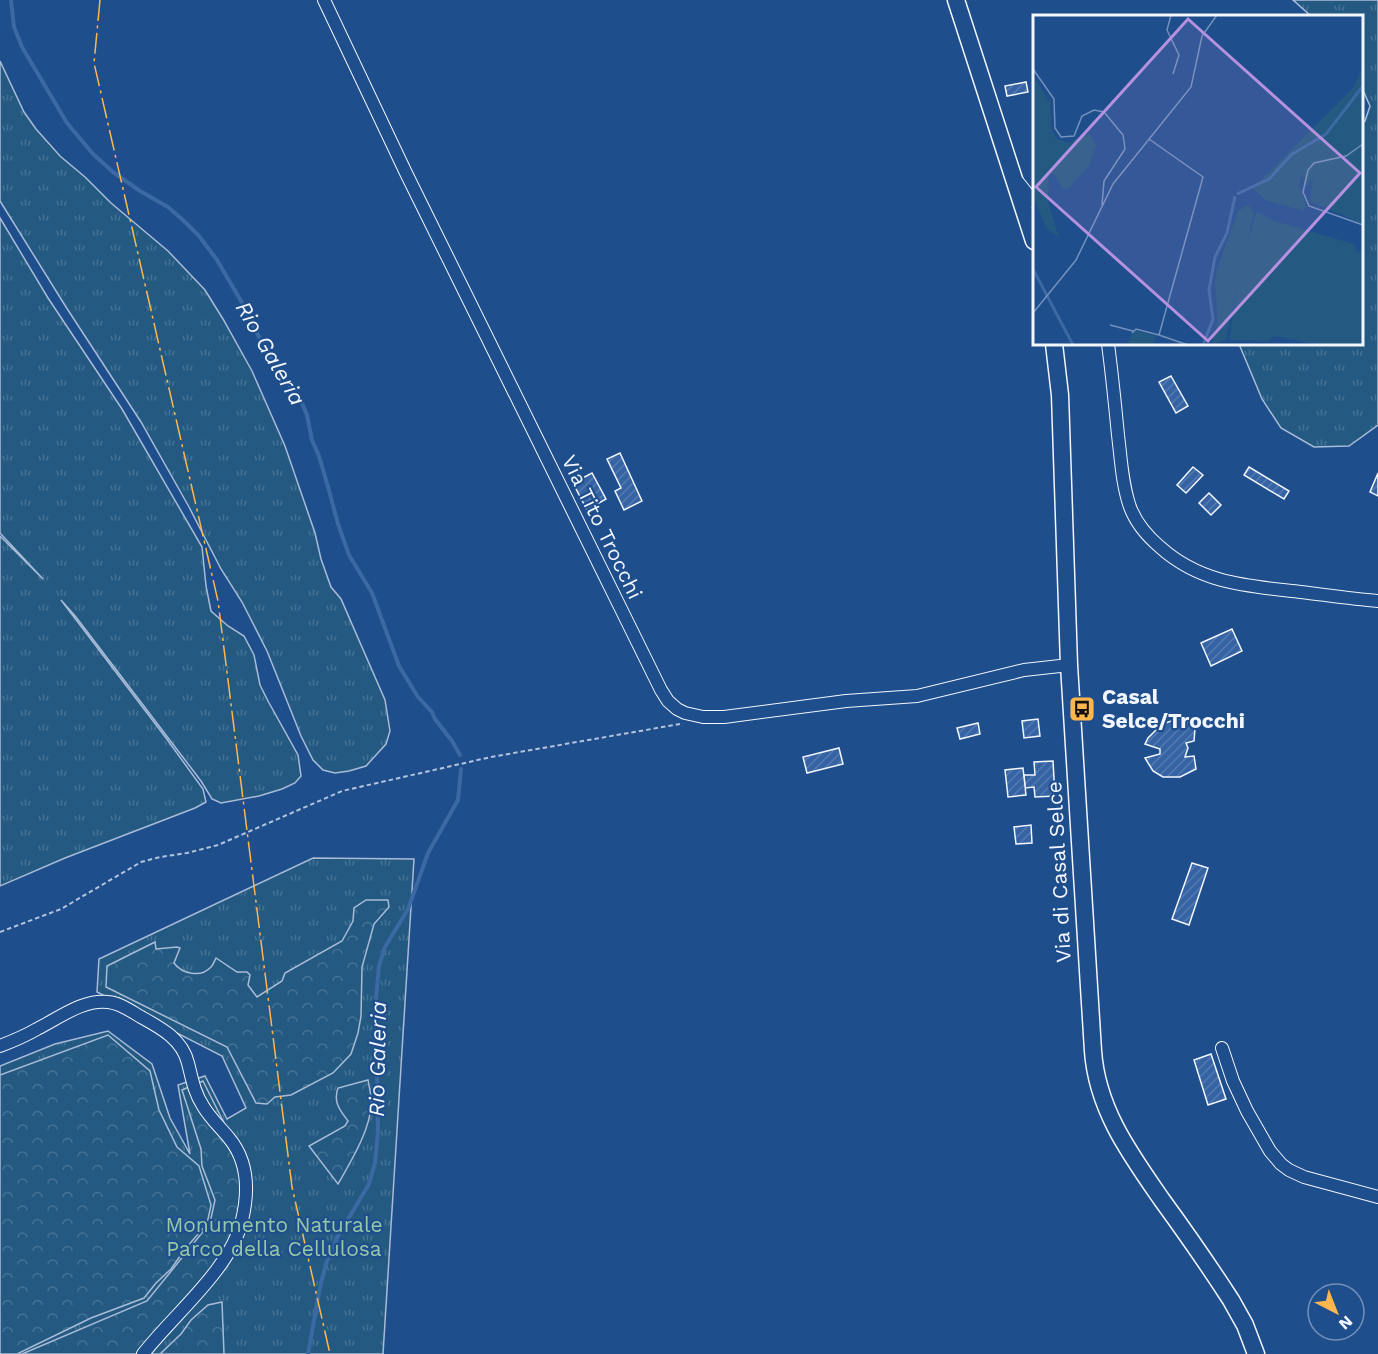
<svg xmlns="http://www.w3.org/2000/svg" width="1378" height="1354" font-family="'Work Sans',sans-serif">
<defs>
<pattern id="grass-tufts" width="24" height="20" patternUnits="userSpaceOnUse" patternTransform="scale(1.5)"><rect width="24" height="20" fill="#245a82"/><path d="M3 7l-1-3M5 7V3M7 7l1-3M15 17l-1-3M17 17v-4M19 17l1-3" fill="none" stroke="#447295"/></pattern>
<pattern id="forest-crowns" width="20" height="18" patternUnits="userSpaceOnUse" patternTransform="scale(1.5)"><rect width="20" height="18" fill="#245a82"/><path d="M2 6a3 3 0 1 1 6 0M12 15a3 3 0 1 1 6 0" fill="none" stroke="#447295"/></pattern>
<pattern id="building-hatch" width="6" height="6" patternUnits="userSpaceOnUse" patternTransform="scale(1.5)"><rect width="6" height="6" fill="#3563a3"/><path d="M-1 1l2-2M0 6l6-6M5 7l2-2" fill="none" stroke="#537ab1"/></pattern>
</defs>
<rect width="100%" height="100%" fill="#1f4e8c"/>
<g fill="url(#grass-tufts)" stroke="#a8bbd7" stroke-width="1.5">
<path d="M 1293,0 L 1378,0 L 1378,425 L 1349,446 L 1314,447 L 1281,428 L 1262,399 L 1239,344 L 1362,344 L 1362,123 L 1365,121 L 1370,106 L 1362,88 L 1362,16 L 1311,16 Z"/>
<path d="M 0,61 L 24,112 L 36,129 L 60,156 L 85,177 L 111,203 L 168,251 L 205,290 L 223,319 L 252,371 L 285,446 L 315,533 L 321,559 L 331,587 L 341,599 L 385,700 L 390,731 L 386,744 L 366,766 L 349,771 L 335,773 L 323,770 L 313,760 L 301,736 L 267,651 L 242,602 L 221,569 L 189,507 L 141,422 L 66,307 L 0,201 Z"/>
<path d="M 0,218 L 48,298 L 122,409 L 202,547 L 206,586 L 211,611 L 228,626 L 244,636 L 254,655 L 260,685 L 268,701 L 298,755 L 301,776 L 295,783 L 282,789 L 259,796 L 221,803 L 212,799 L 201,781 L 137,697 L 76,617 L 61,600 L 166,738 L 203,789 L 206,802 L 195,808 L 65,858 L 0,886 L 0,536 L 43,579 L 0,533 Z"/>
<path d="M 313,858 L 414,859 L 383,1354 L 0,1354 L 0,1066 L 55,1044 L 108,1031 L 152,1064 L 170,1118 L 190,1154 L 178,1085 L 205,1076 L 227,1119 L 246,1108 L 222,1056 L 97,992 L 99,959 Z"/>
</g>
<g fill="url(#forest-crowns)" stroke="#a8bbd7" stroke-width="1.5">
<path d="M 366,900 L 388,900 L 389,907 L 374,924 L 362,967 L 361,1016 L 358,1033 L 351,1054 L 333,1073 L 291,1095 L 275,1097 L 267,1104 L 256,1103 L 227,1047 L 106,987 L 107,966 L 155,942 L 156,949 L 177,947 L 180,948 L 174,963 C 182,974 201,978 211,967 C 213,965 215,960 216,958 L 237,972 L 247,972 L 250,975 L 248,985 L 257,997 L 282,981 L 285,973 L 342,941 L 353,921 L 354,908 Z"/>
<path d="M 108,1035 L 150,1071 L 159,1110 L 177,1147 L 199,1166 L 211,1205 L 207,1224 L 185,1249 L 171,1269 L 156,1283 L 144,1298 L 91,1318 L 17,1354 L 0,1354 L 0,1075 Z"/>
<path d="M 368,1080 C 369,1087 372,1096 371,1104 C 371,1129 350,1163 338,1184 L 309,1146 L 345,1126 L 348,1121 C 340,1110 333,1103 338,1088 Z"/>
<path d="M 203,1081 L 225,1125 L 241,1167 L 243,1197 L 236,1231 L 220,1260 L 139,1354 L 22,1354 L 147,1301 L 210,1223 L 215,1200 L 202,1166 L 201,1149 L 182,1090 Z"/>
<path d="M 222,1302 L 224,1354 L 160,1354 L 181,1334 L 191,1320 L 208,1305 Z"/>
</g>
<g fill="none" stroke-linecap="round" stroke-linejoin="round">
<g stroke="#3b69a3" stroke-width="4">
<path d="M 11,0 L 14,27 L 22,47 L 67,123 L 93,154 L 113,172 L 140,191 L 168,207 L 184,221 L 199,236 L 217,260 L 241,301 L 266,351 L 302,403 L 307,415 L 312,440 L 319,456 L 330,494 L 338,524 L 349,555 L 372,593 L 399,666 L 418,697 L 432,712 L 435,719 L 452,741 L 460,755"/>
<path d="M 308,1354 L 320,1287 L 327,1261 L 338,1236 L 369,1184 L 375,1163 L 378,1132 L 376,998 L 379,966 L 385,947 L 408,909 L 428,853 L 458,800 L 461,769"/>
</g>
</g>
<g fill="url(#building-hatch)" stroke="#f2f6ff" stroke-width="1.5">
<path d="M 1026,82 L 1028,92 L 1007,96 L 1005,86 Z"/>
<path d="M 1171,376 L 1188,406 L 1176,413 L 1159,382 Z"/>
<path d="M 620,453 L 642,501 L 624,510 L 615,491 L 621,488 L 607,459 Z"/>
<path d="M 1193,467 L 1203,475 L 1186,493 L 1177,485 Z"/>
<path d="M 1249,467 L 1289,491 L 1284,499 L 1244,475 Z"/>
<path d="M 592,473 L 606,499 L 587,510 L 573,483 Z"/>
<path d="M 1378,473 L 1378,496 L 1370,492 Z"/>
<path d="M 1209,493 L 1221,505 L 1211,515 L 1199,503 Z"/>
<path d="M 1232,629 L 1242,651 L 1211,666 L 1201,643 Z"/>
<path d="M 1038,719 L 1040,736 L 1024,738 L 1022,721 Z"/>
<path d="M 1178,719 L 1185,720 L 1195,728 L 1194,741 L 1186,743 L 1188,748 L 1185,757 L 1194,756 L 1196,769 L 1180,777 L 1163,777 L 1153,771 L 1145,758 L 1160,754 L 1160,749 L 1145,744 L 1148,738 L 1157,729 L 1165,723 Z"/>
<path d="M 978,723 L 980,734 L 960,739 L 957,728 Z"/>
<path d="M 839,748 L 843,764 L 807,773 L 803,757 Z"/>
<path d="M 1053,761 L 1055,796 L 1035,797 L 1034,787 L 1025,788 L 1024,775 L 1035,775 L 1034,762 Z"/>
<path d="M 1023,768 L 1026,795 L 1008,797 L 1005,770 Z"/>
<path d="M 1031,825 L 1032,843 L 1016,844 L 1014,827 Z"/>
<path d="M 1192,863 L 1208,868 L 1189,925 L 1172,919 Z"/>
<path d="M 1211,1054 L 1226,1099 L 1208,1105 L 1194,1060 Z"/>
</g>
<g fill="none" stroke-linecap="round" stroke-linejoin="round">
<defs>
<g id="street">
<path d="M 324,0 L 406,173 L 661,690 L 668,701 L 677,709 L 685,713 L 703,717 L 724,717 L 846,701 L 917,696 L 1024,670 L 1069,665"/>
<path d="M 1018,182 L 1034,202"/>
<path d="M 1108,344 C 1112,374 1115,404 1118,435 C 1121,459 1122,484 1130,507 C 1136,523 1147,536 1160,547 C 1201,584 1248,586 1301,592 C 1326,595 1352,599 1378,601"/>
<path d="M 0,1046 C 13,1041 25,1036 37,1029 C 59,1018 83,999 108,1002 C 120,1003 131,1011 141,1017 C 161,1028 182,1039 188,1063 C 192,1079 194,1092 203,1106 C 210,1118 220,1127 229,1138 C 248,1161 249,1191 242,1220 C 231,1269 174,1314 143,1354"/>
<path d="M 1222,1048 L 1233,1081 L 1247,1111 L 1270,1151 L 1281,1164 L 1289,1170 L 1304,1177 L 1378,1197"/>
</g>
<g id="secondary">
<path d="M 956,0 L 1034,241"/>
<path d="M 1054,344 L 1060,395 L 1069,665 L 1093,1051 C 1097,1109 1130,1154 1162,1200 C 1186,1233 1209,1266 1231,1300 L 1245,1325 L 1256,1354"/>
</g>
</defs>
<use href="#street" stroke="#f2f6ff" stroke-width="14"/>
<use href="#secondary" stroke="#f2f6ff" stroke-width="19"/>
<path stroke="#b3c4dc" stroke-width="2" stroke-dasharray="4.5 3" stroke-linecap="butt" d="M 0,932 L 61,909 L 141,862 L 160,857 L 187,853 L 218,845 L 342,791 L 491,757 L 680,724"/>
<use href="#street" stroke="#1f4e8c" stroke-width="12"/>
<use href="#secondary" stroke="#1f4e8c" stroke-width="16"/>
<path stroke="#ffb74d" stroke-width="1.5" stroke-dasharray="21 4.5 3 4.5" stroke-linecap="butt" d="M 100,0 L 94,63 L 218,601 L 292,1187 L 330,1354"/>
</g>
<defs>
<symbol id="bus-square" viewBox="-11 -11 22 22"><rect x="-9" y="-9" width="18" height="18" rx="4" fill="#ffb74d" stroke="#1f4e8c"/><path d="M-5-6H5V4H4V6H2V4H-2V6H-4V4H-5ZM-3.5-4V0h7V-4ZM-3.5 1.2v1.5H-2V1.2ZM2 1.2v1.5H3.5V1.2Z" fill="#111"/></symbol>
</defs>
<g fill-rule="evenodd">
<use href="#bus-square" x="1067" y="694" width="30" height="30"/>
</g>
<g text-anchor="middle" stroke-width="4.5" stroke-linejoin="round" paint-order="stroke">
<g font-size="21" fill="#f2f6ff" stroke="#1f4e8c">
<text transform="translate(602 527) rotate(64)" y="7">Via Tito Trocchi</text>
<text transform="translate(1059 872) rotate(-93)" y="7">Via di Casal Selce</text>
</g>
<g font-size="21" font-weight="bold" fill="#f2f6ff" stroke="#1f4e8c" text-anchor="start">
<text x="1102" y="704">Casal<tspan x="1102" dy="24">Selce/Trocchi</tspan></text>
</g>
<g font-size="21" fill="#97c8a6" stroke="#1f4e8c">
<text x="274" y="1232">Monumento Naturale<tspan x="274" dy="24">Parco della Cellulosa</tspan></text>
</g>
<g font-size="22" font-style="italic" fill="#f2f6ff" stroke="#1f4e8c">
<text transform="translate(271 353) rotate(60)" y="8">Rio Galeria</text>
<text transform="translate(377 1059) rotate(-89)" y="8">Rio Galeria</text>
</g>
</g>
<g transform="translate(1033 15)">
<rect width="330" height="330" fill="#1f4e8c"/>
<path d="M 330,51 L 330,209 L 277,186 L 280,163 L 274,172 L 269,161 L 266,170 L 274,192 L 270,196 L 232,185 L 220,173 L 320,73 ZM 0,61 L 17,87 L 19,116 L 24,124 L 37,128 L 49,120 L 57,120 L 63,130 L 56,151 L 34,175 L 29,173 L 21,159 L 16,160 L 15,187 L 26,223 L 13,213 L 0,180 ZM 215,190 L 221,197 L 193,325 L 179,329 L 185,306 L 182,267 L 185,252 L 205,196 ZM 224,196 L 238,205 L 321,229 L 325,238 L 330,232 L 330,330 L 289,330 L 241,321 L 236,326 L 196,325 L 209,244 ZM 101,315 L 122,321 L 120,330 L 94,330 Z" fill="#245a82"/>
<path d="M 327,99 L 330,126 L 314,138 L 293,140 ZM 330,131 L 330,207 L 277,186 L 281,159 L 274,170 L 271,169 L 276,154 L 283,147 L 307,143 ZM 249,156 L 267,161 L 264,171 L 270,194 L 261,192 L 254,174 L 227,171 Z" fill="#245a82"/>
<path fill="none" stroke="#3b69a3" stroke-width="3" d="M 204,179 L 236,164 L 258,140 L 293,119 L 330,71M 0,254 L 40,330M 170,330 L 180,304 L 176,275 L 182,242 L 194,218 L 202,181"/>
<path fill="none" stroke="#7391ba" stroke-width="1.5" d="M 138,0 L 134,15 L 146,40 L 140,59M 0,54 L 21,84 L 22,113 L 28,122 L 41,121 L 49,101 L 61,95 L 71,97 L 90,120 L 92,134 L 71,166 L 69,190M 116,124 L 170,162 L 126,320 L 155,330M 330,129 L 313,141 L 281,148 L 275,155 L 270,177 L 276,191 L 330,210M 0,298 L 43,245 L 80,169 L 158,72 L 169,21 L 184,0M 77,310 L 100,316M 99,318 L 103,314 L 126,320"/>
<path fill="#b691df" fill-opacity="0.15" stroke="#b691df" stroke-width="3" d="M 155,4 L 327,158 L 175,326 L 3,172 Z"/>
<rect width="330" height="330" fill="none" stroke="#f2f6ff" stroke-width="3"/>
</g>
<g transform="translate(1336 1312) rotate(138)"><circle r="28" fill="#1f4e8c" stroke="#7391ba" stroke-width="1.5"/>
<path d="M0-4.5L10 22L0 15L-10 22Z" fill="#ffb74d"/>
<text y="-9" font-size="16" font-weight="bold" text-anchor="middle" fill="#f2f6ff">N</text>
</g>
</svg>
